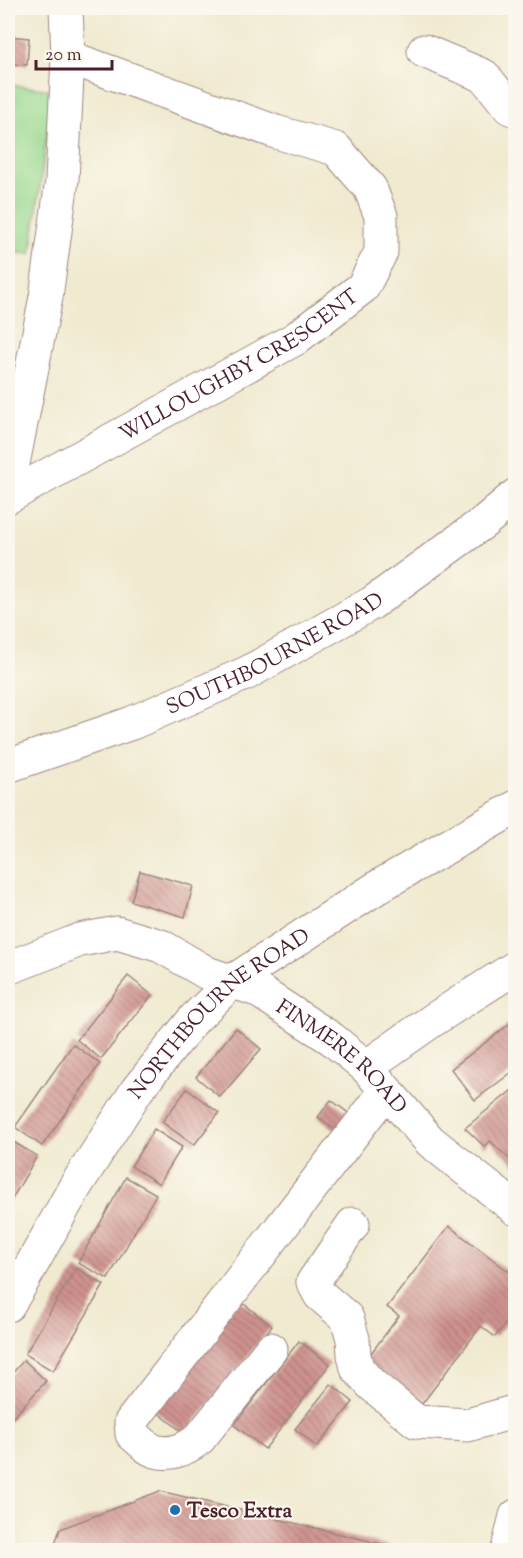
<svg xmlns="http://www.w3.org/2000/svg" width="523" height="1558" font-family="'Sorts Mill Goudy',serif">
<defs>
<pattern id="building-back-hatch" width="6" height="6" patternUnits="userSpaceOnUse" patternTransform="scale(1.5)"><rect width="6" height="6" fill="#cf938f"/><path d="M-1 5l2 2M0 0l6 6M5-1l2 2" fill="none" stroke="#aa7775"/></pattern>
</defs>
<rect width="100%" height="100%" fill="#fbf7ec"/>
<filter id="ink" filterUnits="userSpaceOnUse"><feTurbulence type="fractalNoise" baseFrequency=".0167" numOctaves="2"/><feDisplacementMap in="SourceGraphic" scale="12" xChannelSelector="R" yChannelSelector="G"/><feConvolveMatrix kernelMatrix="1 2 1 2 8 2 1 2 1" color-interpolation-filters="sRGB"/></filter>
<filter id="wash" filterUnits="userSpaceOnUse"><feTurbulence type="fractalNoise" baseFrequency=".008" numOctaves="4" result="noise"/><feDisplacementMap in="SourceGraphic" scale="24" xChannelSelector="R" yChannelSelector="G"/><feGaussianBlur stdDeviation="1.35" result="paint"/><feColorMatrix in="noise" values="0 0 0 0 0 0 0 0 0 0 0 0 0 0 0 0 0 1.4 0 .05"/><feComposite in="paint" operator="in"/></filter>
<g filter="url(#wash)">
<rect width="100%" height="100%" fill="#f0ead0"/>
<path fill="#99d98f" stroke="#727c5d" stroke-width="1.5" d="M 8,85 L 53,90 L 31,254 L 8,252 Z"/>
<g id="blocks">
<g fill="url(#building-back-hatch)">
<path d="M 8,36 L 29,38 L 27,65 L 8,64 Z"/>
<path d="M 140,871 L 193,886 L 185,917 L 131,901 Z"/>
<path d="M 128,976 L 152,995 L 101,1059 L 77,1040 Z"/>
<path d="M 516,1019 L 516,1069 L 475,1100 L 451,1069 Z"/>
<path d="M 236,1028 L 261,1049 L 220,1097 L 196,1077 Z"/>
<path d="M 73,1044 L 100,1064 L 42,1146 L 15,1127 Z"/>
<path d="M 516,1087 L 516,1165 L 490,1141 L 485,1147 L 465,1128 Z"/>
<path d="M 187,1089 L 219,1113 L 194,1145 L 162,1122 Z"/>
<path d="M 331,1100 L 351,1115 L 338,1132 L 318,1117 Z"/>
<path d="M 154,1129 L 182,1147 L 159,1184 L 131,1166 Z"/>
<path d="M 10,1140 L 37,1156 L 8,1206 L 8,1145 Z"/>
<path d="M 126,1177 L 156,1194 L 108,1279 L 78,1263 Z"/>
<path d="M 449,1226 L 516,1277 L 516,1311 L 495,1337 L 481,1326 L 422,1404 L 365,1361 L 399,1316 L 387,1307 Z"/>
<path d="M 76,1268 L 104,1285 L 53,1371 L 25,1354 Z"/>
<path d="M 239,1300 L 272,1326 L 185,1434 L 152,1408 Z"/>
<path d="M 299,1341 L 330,1364 L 265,1449 L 234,1425 Z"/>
<path d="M 24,1360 L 46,1381 L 8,1423 L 8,1378 Z"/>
<path d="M 331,1384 L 353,1402 L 317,1447 L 295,1429 Z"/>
<path d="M 160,1491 L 407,1550 L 53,1550 L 60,1529 Z"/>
</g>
</g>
</g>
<g filter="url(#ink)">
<use href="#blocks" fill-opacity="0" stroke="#9d847e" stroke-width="1.5"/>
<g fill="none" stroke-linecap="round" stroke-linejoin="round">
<defs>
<g id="minor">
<path d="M 424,51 L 484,76 L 510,108 L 516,110"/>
<path d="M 8,489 L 46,297 L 62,180 L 68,57 L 66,8"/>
<path id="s1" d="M 8,497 L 295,339 L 363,287 L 381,252 L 381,216 L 370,188 L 336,149 L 276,132 L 68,57"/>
<path id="s2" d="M 8,766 L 132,723 L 247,673 L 372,603 L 484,522 L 516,495"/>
<path id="s3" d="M 8,968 L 80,940 L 117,933 L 161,946 L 207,973 L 257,990 L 332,1039 L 366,1067 L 430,1141 L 516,1209"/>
<path d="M 366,1067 L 433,1020 L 516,967"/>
<path d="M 353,1224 L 313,1282 L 320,1295 L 347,1318 L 353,1339 L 354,1355 L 357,1368 L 371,1384 L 417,1422 L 468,1425 L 516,1411"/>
<path id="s4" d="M 8,1305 L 21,1284 L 75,1187 L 137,1090 L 194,1019 L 233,981 L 381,885 L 516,807"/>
<path d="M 271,1349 L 199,1439 C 186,1449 172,1456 155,1451 C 147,1449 139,1439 132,1434 L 131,1422 L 386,1091"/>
<path d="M 508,1549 L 516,1516"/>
</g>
</defs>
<use href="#minor" stroke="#9d847e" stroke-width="35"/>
<use href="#minor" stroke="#fff" stroke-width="33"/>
</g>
</g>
<circle fill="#1f6fb2" stroke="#fbf7ec" stroke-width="2" cx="175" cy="1510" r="6"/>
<g text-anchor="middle" stroke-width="4.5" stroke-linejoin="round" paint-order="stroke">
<g font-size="21" fill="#4a1f2b" stroke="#fbf7ec">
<text dy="7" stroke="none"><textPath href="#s1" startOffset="266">WILLOUGHBY CRESCENT</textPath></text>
<text dy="7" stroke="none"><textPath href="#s2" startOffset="290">SOUTHBOURNE ROAD</textPath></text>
<text dy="7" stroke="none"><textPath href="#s4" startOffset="364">NORTHBOURNE ROAD</textPath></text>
<text dy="7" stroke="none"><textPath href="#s3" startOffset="375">FINMERE ROAD</textPath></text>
</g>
<g font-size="21" font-weight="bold" fill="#4a1f2b" stroke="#fbf7ec" text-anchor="start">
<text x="187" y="1517">Tesco Extra</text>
</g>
</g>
<rect width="523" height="1558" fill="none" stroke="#fbf7ec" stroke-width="30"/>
<path d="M36 60v9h76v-9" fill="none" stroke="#4a1f2b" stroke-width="3"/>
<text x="45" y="60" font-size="18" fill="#4a1f2b" stroke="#fbf7ec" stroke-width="4.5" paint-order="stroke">20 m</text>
</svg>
